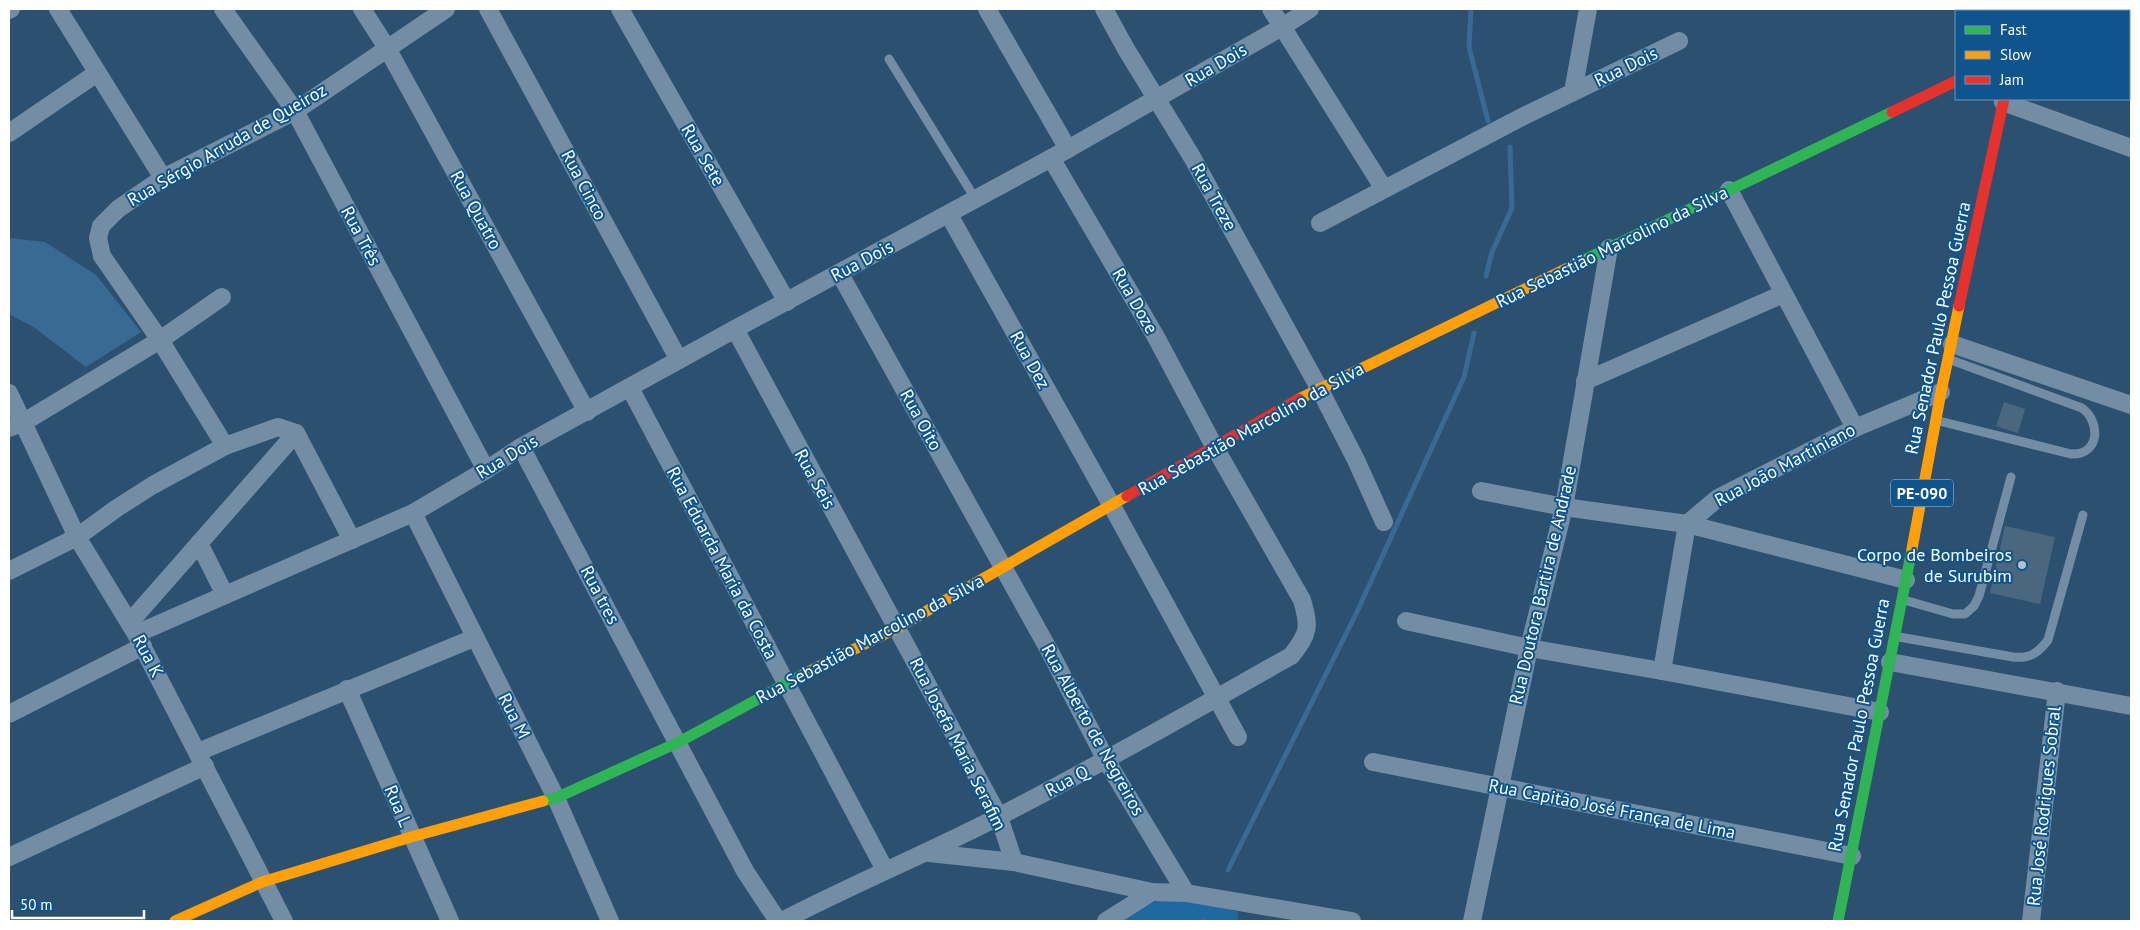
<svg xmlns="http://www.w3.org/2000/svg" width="2140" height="930" font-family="'PT Sans',sans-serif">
<rect width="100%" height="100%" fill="#2c5170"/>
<path fill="#1f69a2" d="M 1167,898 L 1195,899 L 1238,912 L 1238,921 L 1116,921 L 1139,907 Z"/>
<path fill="#396a93" d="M 9,238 L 45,242 L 96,275 L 141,332 L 86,367 L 35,328 L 9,314 Z"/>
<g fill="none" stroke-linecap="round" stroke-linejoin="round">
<g stroke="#396a93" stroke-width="5">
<path d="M 1471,9 L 1469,47 L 1488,121"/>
<path d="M 1486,276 L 1492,252 L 1512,208 L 1510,147"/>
<path d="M 1228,870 L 1357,612 L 1464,377 L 1474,333"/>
<path d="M 1203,921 L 1203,920"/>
</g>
</g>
<g fill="#496880">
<path d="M 2004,402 L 2025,409 L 2018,433 L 1996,426 Z"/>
<path d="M 2005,526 L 2055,537 L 2040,604 L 1990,593 Z"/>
</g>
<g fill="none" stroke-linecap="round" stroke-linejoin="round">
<g stroke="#738da5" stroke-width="9">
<path d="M 889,59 L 976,200"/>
<path d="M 1939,421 L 2071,454 C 2100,455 2101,422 2082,408 L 1951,360"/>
<path d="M 1904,600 L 1953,614 L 1965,614 L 1974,606 L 1979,596 L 2011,477"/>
<path d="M 1899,637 L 2013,657 C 2030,659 2038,653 2048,640 L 2083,515"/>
</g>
<g stroke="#738da5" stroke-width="18">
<path d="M 58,9 L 163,178"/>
<path d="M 223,9 L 295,111 L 486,470"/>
<path d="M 362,9 L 387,48 L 587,412"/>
<path d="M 488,9 L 679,360"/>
<path d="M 620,9 L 787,302"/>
<path d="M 987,9 L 1068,149"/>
<path d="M 1104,9 L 1126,49 L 1192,157 L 1319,388 L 1356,460 L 1384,522"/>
<path d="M 1271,9 L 1384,189"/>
<path d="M 9,10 L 11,9"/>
<path d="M 1573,92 L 1588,9"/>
<path d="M 2003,102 L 2131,148"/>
<path d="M 9,133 L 97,73"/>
<path d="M 1729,190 L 1855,428"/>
<path d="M 949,215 L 1112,506 L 1238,737"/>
<path d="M 1320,223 L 1522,117 L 1679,41"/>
<path d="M 840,274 L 1049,650 L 1106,760 L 1186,893"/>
<path d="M 735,329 L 999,817 L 1014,862"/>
<path d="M 1952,344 L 2131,405"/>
<path d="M 1585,381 L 1783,294"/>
<path d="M 630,388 L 885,870"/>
<path d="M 9,393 L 77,537 L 136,634 L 284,921"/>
<path d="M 9,428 L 24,422 L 160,340 L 222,297"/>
<path d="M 225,446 L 160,340 L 102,256 L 98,238 L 101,226 L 118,209 L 163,178 L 295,111 L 446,9"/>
<path d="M 521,447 L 745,871 L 778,921"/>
<path d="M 1481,491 L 1564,507 L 1687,524 L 1906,580"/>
<path d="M 413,513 L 556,798 L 610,921"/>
<path d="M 199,543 L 225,595"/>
<path d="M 9,571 L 77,537 L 117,508 L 153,485 L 225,446 L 278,427 L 296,433 L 352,540"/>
<path d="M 1406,621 L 1529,648 L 1662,671 L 1880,712"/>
<path d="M 130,622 L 296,433"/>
<path d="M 136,634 L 413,513 L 486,470 L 521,447 L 735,329 L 1068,149 L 1282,27 L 1310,9"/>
<path d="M 1890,662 L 2131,706"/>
<path d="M 1662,671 L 1687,524 L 1718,498 L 1855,428 L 1941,392"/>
<path d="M 347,689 L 450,921"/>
<path d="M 9,714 L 143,646"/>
<path d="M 198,752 L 474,638"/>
<path d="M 1373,762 L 1852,856"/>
<path d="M 929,853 L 1014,862 L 1152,892 L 1186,893 L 1352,921"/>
<path d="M 9,857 L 205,766"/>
<path d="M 782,921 C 853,884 926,854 996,818 C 1096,767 1193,711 1291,656 C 1309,633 1310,628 1302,600 L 1214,446 L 1156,337 L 1051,158"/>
<path d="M 1106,921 L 1152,892"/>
<path d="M 1472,921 L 1529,648 L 1564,507 L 1609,248"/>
<path d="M 2031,921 L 2057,691"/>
</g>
<g stroke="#30b455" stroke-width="11">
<path d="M 1584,260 L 1892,112"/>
<path d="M 543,801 L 556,798 L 679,742 L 804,674"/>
<path d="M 1838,921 L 1912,549"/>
</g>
<g stroke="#ff9f0a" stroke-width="11">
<path d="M 1299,399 L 1584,260"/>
<path d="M 1912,549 L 1941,392 L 1959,306"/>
<path d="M 804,674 L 897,628 L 1127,496"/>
<path d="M 175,921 L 262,882 L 411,837 L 543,801"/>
</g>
<g stroke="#e5322d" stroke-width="11">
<path d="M 2022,11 L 2023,9"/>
<path d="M 1892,112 L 1956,81"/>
<path d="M 1959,306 L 2004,99"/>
<path d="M 1127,496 L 1299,399"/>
</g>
</g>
<circle fill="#b5c2cd" stroke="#0f548d" stroke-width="2" cx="2022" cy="565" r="5"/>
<g text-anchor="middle" stroke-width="4" stroke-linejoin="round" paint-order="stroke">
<rect fill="#0f548d" stroke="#b7ccdd" stroke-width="1" x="1891" y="479.5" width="62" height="27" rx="4"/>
<g font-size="16" font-weight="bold" fill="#fff">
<text x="1922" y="499">PE-090</text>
</g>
<g font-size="18" fill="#fff" stroke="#0f548d">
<text transform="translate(1216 65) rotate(-30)" y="6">Rua Dois</text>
<text transform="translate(1626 67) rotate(-26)" y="6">Rua Dois</text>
<text transform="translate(227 145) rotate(-30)" y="6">Rua Sérgio Arruda de Queiroz</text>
<text transform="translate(703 155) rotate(60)" y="6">Rua Sete</text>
<text transform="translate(584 185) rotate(62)" y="6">Rua Cinco</text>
<text transform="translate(1214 197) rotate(61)" y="6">Rua Treze</text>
<text transform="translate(476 210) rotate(61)" y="6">Rua Quatro</text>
<text transform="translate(361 236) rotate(62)" y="6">Rua Três</text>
<text transform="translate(1612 247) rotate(-26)" y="6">Rua Sebastião Marcolino da Silva</text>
<text transform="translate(862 261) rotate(-28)" y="6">Rua Dois</text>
<text transform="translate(1135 301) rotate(60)" y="6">Rua Doze</text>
<text transform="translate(1938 328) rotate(-78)" y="6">Rua Senador Paulo Pessoa Guerra</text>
<text transform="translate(1030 360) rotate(61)" y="6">Rua Dez</text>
<text transform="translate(921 420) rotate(61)" y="6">Rua Oito</text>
<text transform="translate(1251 429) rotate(-29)" y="6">Rua Sebastião Marcolino da Silva</text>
<text transform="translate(507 457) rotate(-31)" y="6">Rua Dois</text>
<text transform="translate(1785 465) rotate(-28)" y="6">Rua João Martiniano</text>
<text transform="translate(815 479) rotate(61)" y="6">Rua Seis</text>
<text transform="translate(722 563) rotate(62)" y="6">Rua Eduarda Maria da Costa</text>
<text transform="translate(1543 585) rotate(-77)" y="6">Rua Doutora Bartira de Andrade</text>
<text transform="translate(600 595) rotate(62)" y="6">Rua tres</text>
<text transform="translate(870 639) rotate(-28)" y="6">Rua Sebastião Marcolino da Silva</text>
<text transform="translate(148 656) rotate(62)" y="6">Rua K</text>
<text transform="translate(514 716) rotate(63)" y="6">Rua M</text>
<text transform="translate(1859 725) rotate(-79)" y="6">Rua Senador Paulo Pessoa Guerra</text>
<text transform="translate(1093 730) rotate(61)" y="6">Rua Alberto de Negreiros</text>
<text transform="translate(958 744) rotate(63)" y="6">Rua Josefa Maria Serafim</text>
<text transform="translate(1067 781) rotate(-28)" y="6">Rua Q</text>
<text transform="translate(398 806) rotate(67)" y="6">Rua L</text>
<text transform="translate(2044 806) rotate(-84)" y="6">Rua José Rodrigues Sobral</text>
<text transform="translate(1612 809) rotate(11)" y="6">Rua Capitão José França de Lima</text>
</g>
<g font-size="18" fill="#fff" stroke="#0f548d" text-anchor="end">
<text x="2012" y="561">Corpo de Bombeiros<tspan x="2012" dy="21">de Surubim</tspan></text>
</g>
</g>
<rect width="2140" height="930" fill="none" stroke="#ffffff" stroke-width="20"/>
<rect x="1955" y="10" width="175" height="90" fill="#0f548d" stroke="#6f98bb"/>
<rect x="1965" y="26" width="25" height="8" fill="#30b455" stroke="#6f98bb"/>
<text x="2000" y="35" font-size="15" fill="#ffffff">Fast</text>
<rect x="1965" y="51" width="25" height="8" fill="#ff9f0a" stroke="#6f98bb"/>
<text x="2000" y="60" font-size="15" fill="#ffffff">Slow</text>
<rect x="1965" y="76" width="25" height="8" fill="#e5322d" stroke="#6f98bb"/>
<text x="2000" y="85" font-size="15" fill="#ffffff">Jam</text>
<path d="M12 910v8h132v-8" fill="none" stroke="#ffffff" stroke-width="2.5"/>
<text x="20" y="910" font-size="15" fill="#ffffff" stroke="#0f548d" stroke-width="4" paint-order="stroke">50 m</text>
</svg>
